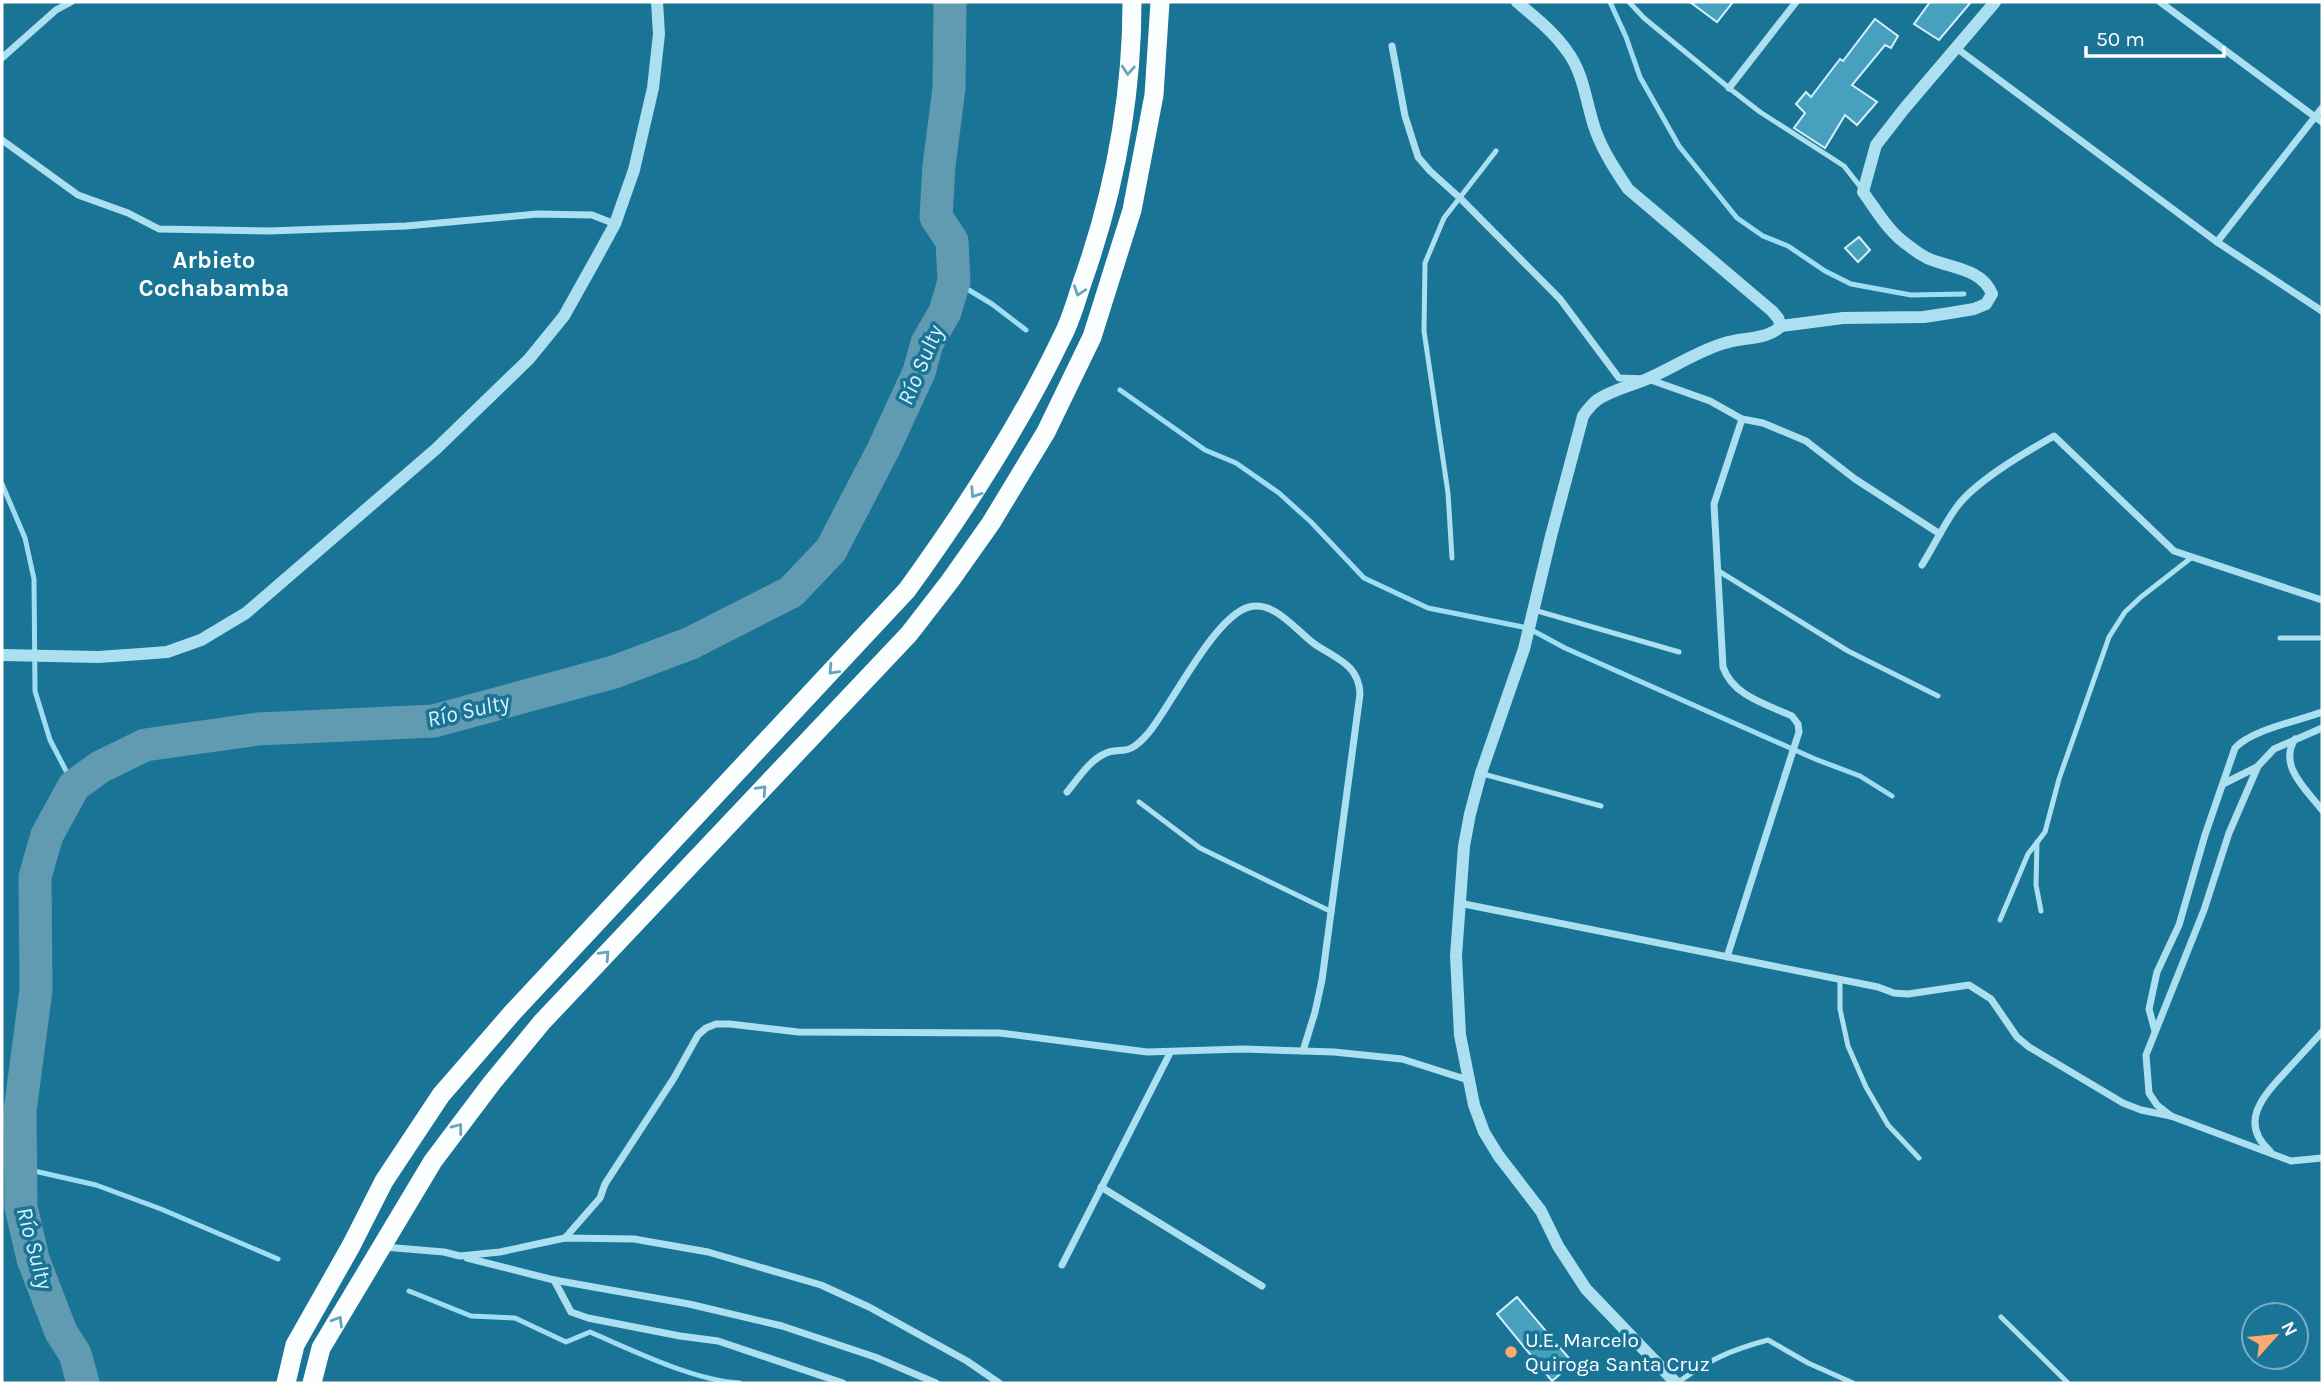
<svg xmlns="http://www.w3.org/2000/svg" width="2324" height="1385" font-family="Karla,sans-serif">
<rect width="100%" height="100%" fill="#197496"/>
<g fill="none" stroke-linecap="round" stroke-linejoin="round">
<g stroke="#9fdef2" stroke-width="5">
<path d="M 1610,2 L 1626,37 L 1640,77 L 1679,146 L 1737,218 L 1763,236 L 1788,246 L 1825,271 L 1851,284 L 1911,295 L 1964,294"/>
<path d="M 954,281 L 992,304 L 1026,330"/>
<path d="M 1120,390 L 1205,450 L 1236,463 L 1279,493 L 1311,522 L 1364,578 L 1428,608 L 1528,628 L 1565,648 L 1815,759 L 1860,776 L 1892,796"/>
<path d="M 2,484 L 25,538 L 34,579 L 35,691 L 50,740 L 74,786"/>
<path d="M 21,1168 L 96,1185 L 161,1209 L 278,1259"/>
<path d="M 409,1291 L 471,1316 L 515,1318 L 566,1342 L 590,1332 C 631,1350 695,1381 740,1383"/>
</g>
<path stroke="#609bb1" stroke-width="33" d="M 83,1383 L 75,1354 L 61,1332 L 33,1259 L 21,1207 L 20,1111 L 36,990 L 35,877 L 47,835 L 74,786 L 100,767 L 145,745 L 258,729 L 434,721 L 614,672 L 691,643 L 791,592 L 831,550 L 884,448 L 919,372 L 927,343 L 945,312 L 954,281 L 952,241 L 936,217 L 939,166 L 949,88 L 950,2"/>
</g>
<g fill="#46a0be" stroke="#d3f1fb" stroke-width="2">
<path d="M 1690,2 L 1733,2 L 1717,22 Z"/>
<path d="M 1930,2 L 1971,2 L 1939,40 L 1914,24 Z"/>
<path d="M 1875,19 L 1898,36 L 1891,48 L 1885,45 L 1852,85 L 1877,102 L 1857,125 L 1845,115 L 1825,148 L 1794,128 L 1805,113 L 1796,104 L 1806,92 L 1811,97 L 1840,59 L 1843,61 Z"/>
<path d="M 1859,237 L 1870,250 L 1858,262 L 1845,248 Z"/>
<path d="M 1517,1297 L 1573,1363 L 1552,1381 L 1497,1314 Z"/>
</g>
<g fill="none" stroke-linecap="round" stroke-linejoin="round">
<g stroke="#acdff0" stroke-width="5">
<path d="M 1629,2 L 1644,18 L 1729,88 L 1760,112 L 1844,166 L 1862,189"/>
<path d="M 1452,558 L 1448,493 L 1424,331 L 1425,263 L 1444,218 L 1496,151"/>
<path d="M 1717,570 L 1848,651 L 1938,696"/>
<path d="M 1534,610 L 1679,652"/>
<path d="M 2280,638 L 2322,638"/>
<path d="M 1483,774 L 1601,806"/>
<path d="M 1139,802 L 1200,848 L 1332,912"/>
<path d="M 2037,842 L 2036,885 L 2041,911"/>
<path d="M 2000,920 L 2028,854 L 2045,832 L 2059,779 L 2109,637 L 2125,612 L 2141,597 L 2191,558"/>
<path d="M 1840,979 L 1840,1009 L 1848,1046 L 1866,1087 L 1888,1125 L 1919,1158"/>
<path d="M 2001,1317 L 2068,1383"/>
<path d="M 1677,1383 C 1709,1360 1730,1350 1768,1340 L 1808,1363 L 1853,1383"/>
</g>
<g stroke="#acdff0" stroke-width="7">
<path d="M 2160,2 L 2322,122"/>
<path d="M 1392,46 L 1405,116 L 1418,157 L 1430,171 L 1460,198 L 1560,299 L 1619,378 L 1648,379 L 1710,401 L 1742,419 L 1763,423 L 1806,441 L 1855,479 L 1940,534"/>
<path d="M 1955,47 L 2217,242 L 2322,311"/>
<path d="M 2,58 L 56,10 L 71,2"/>
<path d="M 1729,88 L 1796,2"/>
<path d="M 2,140 L 78,195 L 128,213 L 159,229 L 269,231 L 406,226 L 537,214 L 592,215 L 615,224"/>
<path d="M 2217,242 L 2322,108"/>
<path d="M 1922,565 C 1934,546 1943,526 1956,508 C 1974,482 2026,452 2054,436 L 2174,551 L 2322,600"/>
<path d="M 2322,728 L 2274,749 L 2258,766 L 2229,833 L 2204,910 L 2146,1055 L 2149,1093 L 2157,1105 L 2171,1116 L 2291,1161 L 2322,1158"/>
<path d="M 2295,739 C 2278,766 2306,789 2322,810"/>
<path d="M 2225,783 L 2257,767"/>
<path d="M 1067,792 C 1078,779 1089,761 1104,754 C 1111,750 1118,751 1125,750 C 1135,749 1144,738 1150,731 C 1173,702 1215,616 1249,607 C 1275,600 1297,632 1316,645 C 1337,659 1359,665 1360,694 L 1322,980 L 1315,1012 L 1303,1051"/>
<path d="M 1459,903 L 1878,987 L 1894,993 L 1908,994 L 1969,985 L 1991,999 L 2017,1037 L 2029,1047 L 2123,1103 L 2141,1110 L 2171,1116"/>
<path d="M 1727,957 L 1799,732 L 1798,724 L 1792,716 C 1766,704 1733,696 1723,667 L 1714,504 L 1742,419"/>
<path d="M 2155,1031 L 2149,1009 L 2157,972 L 2179,925 L 2205,835 L 2235,748 C 2251,730 2298,721 2322,712"/>
<path d="M 2270,1151 C 2236,1121 2267,1092 2289,1068 C 2300,1056 2311,1044 2322,1032"/>
<path d="M 1101,1187 L 1262,1286"/>
<path d="M 565,1238 L 600,1198 L 605,1184 L 674,1078 L 698,1035 L 706,1028 L 716,1024 L 730,1024 L 798,1032 L 1000,1033 L 1147,1052 L 1243,1049 L 1334,1052 L 1402,1059 L 1468,1080"/>
<path d="M 384,1247 L 444,1252 L 460,1256 L 500,1252 L 565,1238 L 634,1239 L 708,1252 L 821,1285 L 869,1307 L 967,1361 L 999,1383"/>
<path d="M 467,1258 L 554,1280 L 689,1304 L 782,1326 L 875,1357 L 936,1383"/>
<path d="M 1062,1265 L 1170,1053"/>
<path d="M 554,1280 L 571,1312 L 588,1318 L 680,1336 L 718,1341 L 843,1383"/>
</g>
<g stroke="#acdff0" stroke-width="12">
<path d="M 1517,2 C 1535,17 1554,32 1567,51 C 1585,75 1586,105 1596,132 C 1604,153 1616,171 1628,189 L 1772,311 L 1778,318 L 1781,326"/>
<path d="M 1781,326 L 1843,318 L 1924,317 L 1950,313 L 1974,309 L 1986,304 L 1992,294 C 1982,268 1949,268 1927,258 C 1921,255 1914,250 1909,246 C 1889,233 1877,211 1863,192 L 1876,145 L 1904,109 L 1995,2"/>
<path d="M 2,655 L 98,657 L 141,654 L 167,652 L 201,640 L 246,613 L 436,449 L 529,359 L 564,316 L 597,257 L 615,224 L 634,170 L 653,88 L 659,34 L 657,2"/>
<path d="M 1676,1383 L 1586,1289 L 1558,1246 L 1541,1211 L 1498,1155 L 1484,1132 L 1474,1105 L 1460,1035 L 1456,956 L 1464,846 L 1470,814 L 1481,773 L 1524,649 L 1551,536 L 1583,416 C 1587,410 1591,405 1597,400 C 1612,390 1630,386 1647,379 C 1673,368 1697,351 1725,343 C 1742,337 1768,340 1781,326"/>
</g>
<g stroke="#fafeff" stroke-width="19">
<path d="M 286,1383 L 295,1345 L 351,1246 L 384,1181 L 441,1095 L 513,1012 L 907,590 C 965,510 1019,427 1062,337 C 1071,320 1076,301 1082,283 C 1114,193 1132,97 1132,2"/>
<path d="M 312,1383 L 321,1348 L 433,1161 L 491,1084 L 542,1022 L 909,634 L 950,581 L 991,523 L 1046,432 L 1092,337 L 1132,210 L 1154,95 L 1160,2"/>
</g>
</g>
<defs><path id="oneway-chevron" d="M-2-3.5L2.5 0L-2 3.5" fill="none" stroke-width="1.6" stroke-linecap="round" stroke-linejoin="round" transform="scale(1.75)"/></defs>
<g stroke="#68a4bb">
<use href="#oneway-chevron" transform="translate(1128 70) rotate(94)"/>
<use href="#oneway-chevron" transform="translate(1079 291) rotate(109)"/>
<use href="#oneway-chevron" transform="translate(975 493) rotate(123)"/>
<use href="#oneway-chevron" transform="translate(833 670) rotate(133)"/>
<use href="#oneway-chevron" transform="translate(762 790) rotate(-47)"/>
<use href="#oneway-chevron" transform="translate(605 955) rotate(-47)"/>
<use href="#oneway-chevron" transform="translate(458 1128) rotate(-53)"/>
<use href="#oneway-chevron" transform="translate(338 1321) rotate(-59)"/>
</g>
<circle fill="#ffaa6c" stroke="#197496" stroke-width="2.5" cx="1511" cy="1352" r="7"/>
<g text-anchor="middle" stroke-width="7" stroke-linejoin="round" paint-order="stroke">
<g font-size="21" fill="#fff" stroke="#197496" text-anchor="start">
<text x="1525" y="1347">U.E. Marcelo<tspan x="1525" dy="24">Quiroga Santa Cruz</tspan></text>
</g>
<g font-size="23" font-style="italic" fill="#d8f2fb" stroke="#197496">
<text transform="translate(920 365) rotate(-67)" y="8">Río Sulty</text>
<text transform="translate(468 710) rotate(-13)" y="8">Río Sulty</text>
<text transform="translate(35 1248) rotate(75)" y="8">Río Sulty</text>
</g>
<g font-size="24" font-weight="bold" fill="#fff" stroke="#197496">
<text x="214" y="268">Arbieto<tspan x="214" dy="28">Cochabamba</tspan></text>
</g>
</g>
<rect width="2324" height="1385" fill="none" stroke="#ffffff" stroke-width="7"/>
<g transform="translate(2275 1336) rotate(63)"><circle r="33" fill="#197496" stroke="#75acc0" stroke-width="2"/>
<path d="M0-5L12 26L0 18L-12 26Z" fill="#ffaa6c"/>
<text y="-10" font-size="19" font-weight="bold" text-anchor="middle" fill="#ffffff">N</text>
</g>
<path d="M2086 46v10h138v-10" fill="none" stroke="#ffffff" stroke-width="3.5"/>
<text x="2096" y="46" font-size="21" fill="#ffffff" stroke="#197496" stroke-width="5" paint-order="stroke">50 m</text>
</svg>
